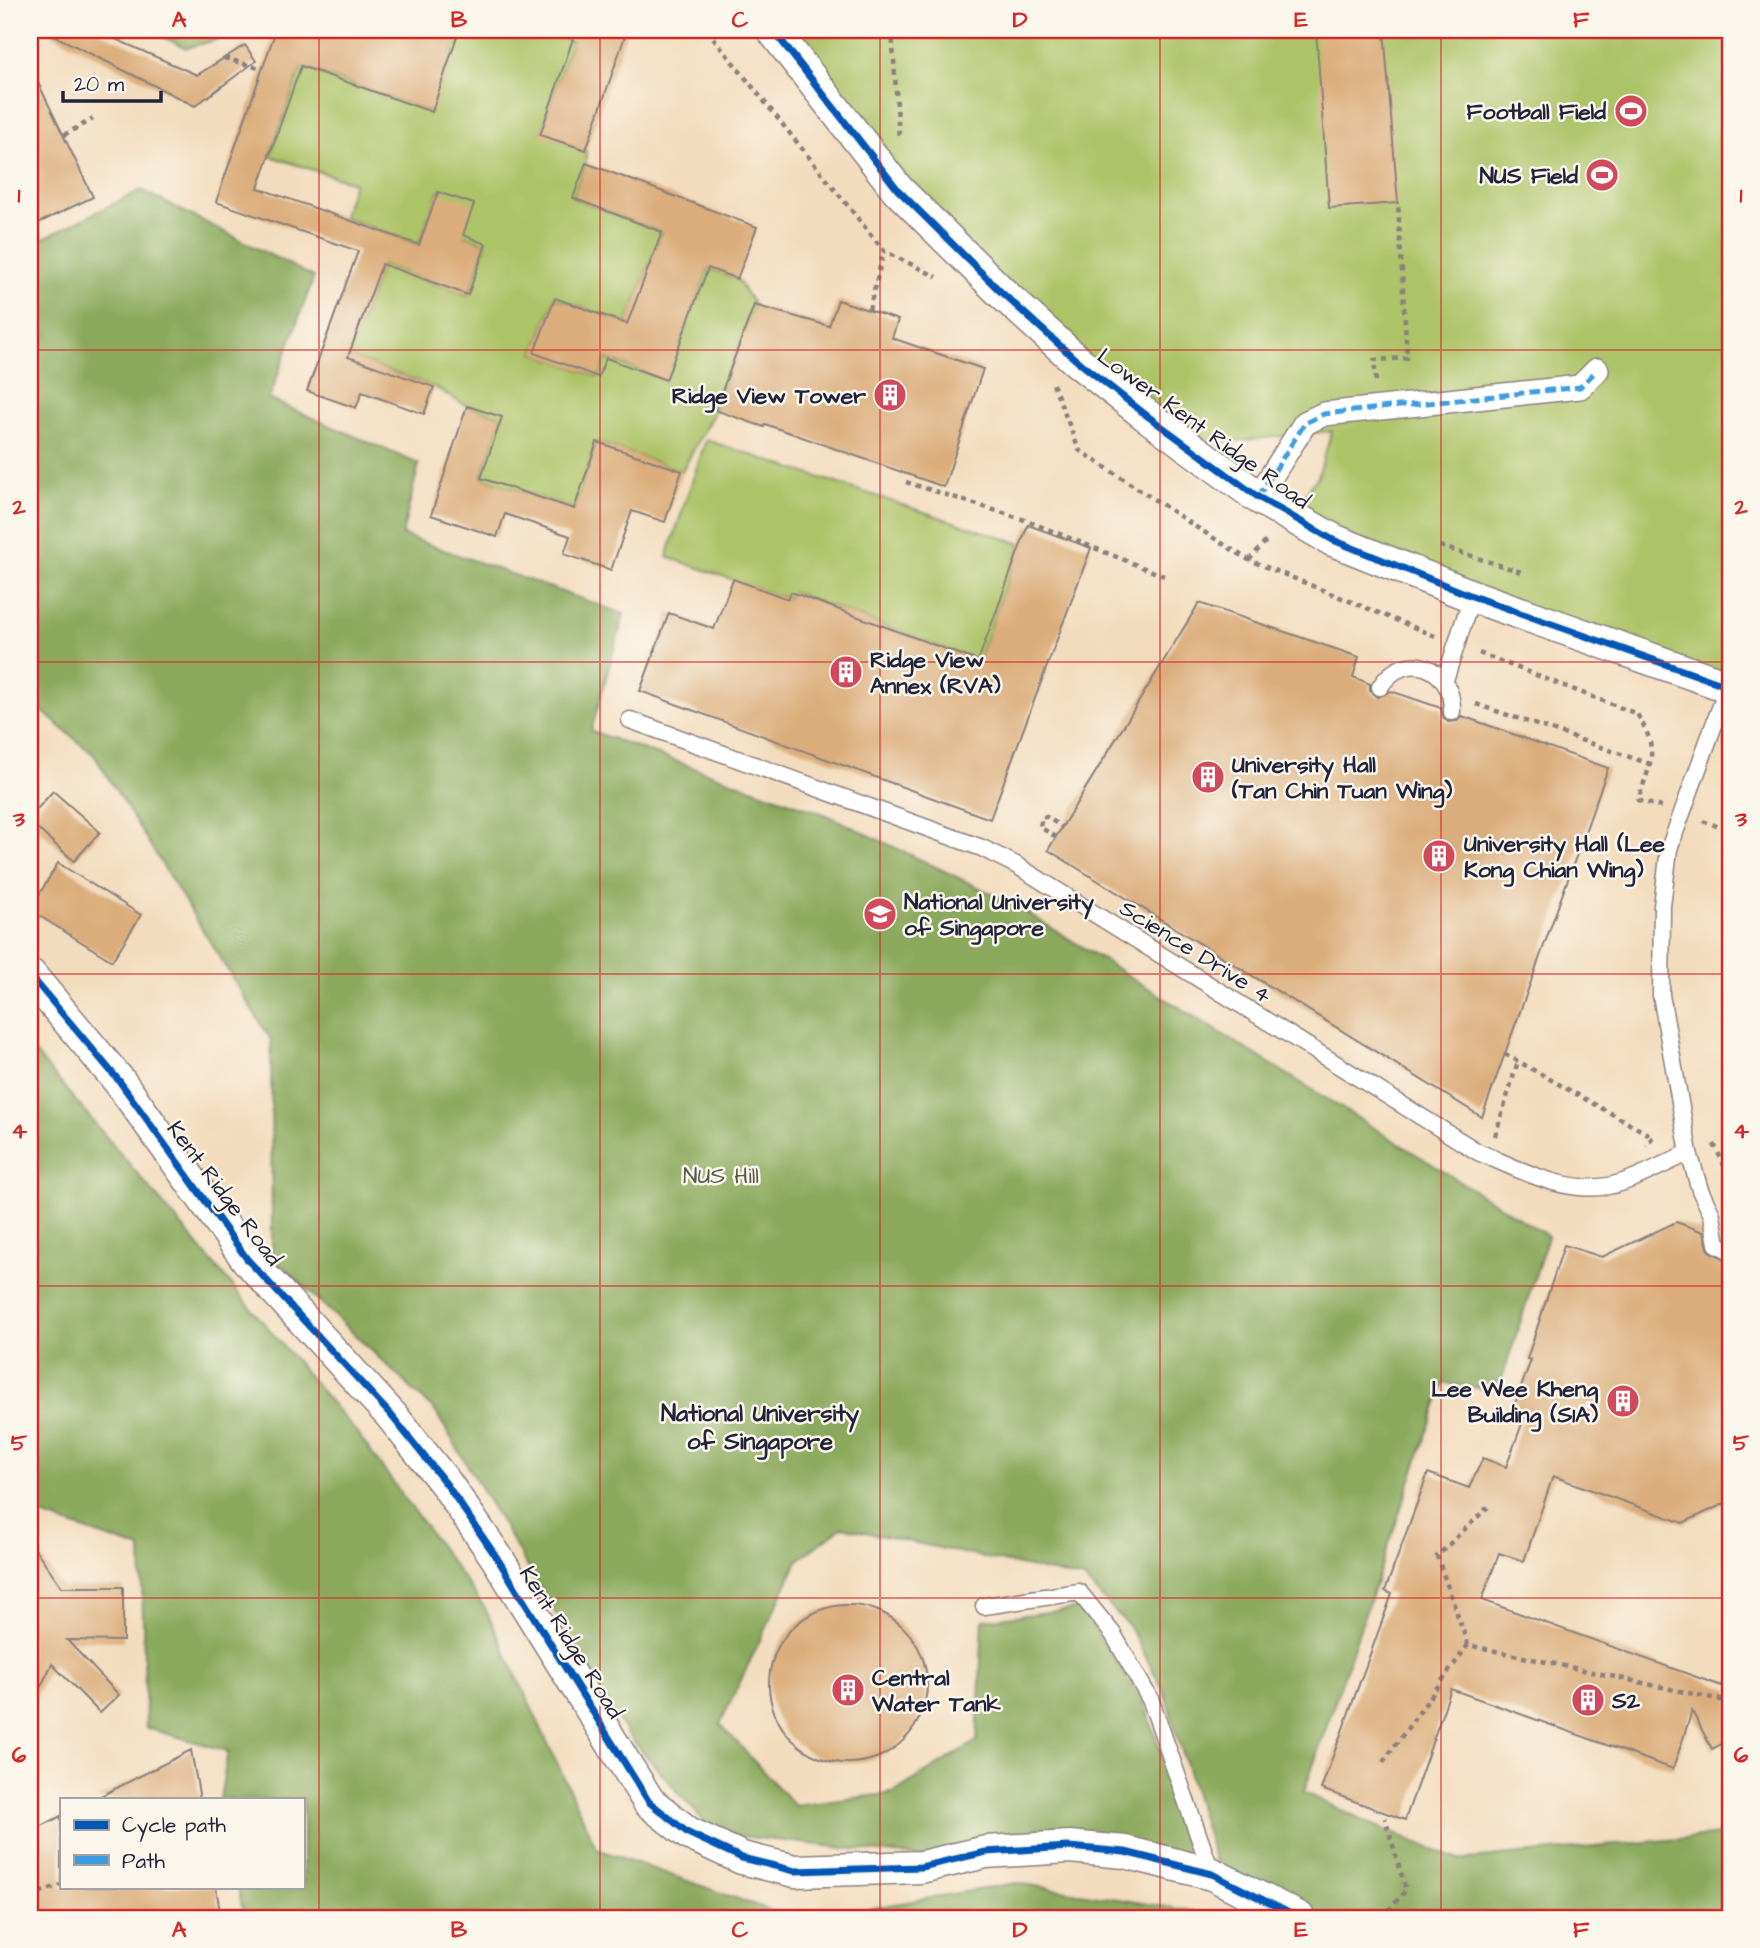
<svg xmlns="http://www.w3.org/2000/svg" width="1760" height="1948" font-family="'Architects Daughter',sans-serif">
<rect width="100%" height="100%" fill="#fbf7ec"/>
<filter id="ink" filterUnits="userSpaceOnUse"><feTurbulence type="fractalNoise" baseFrequency=".0143" numOctaves="2"/><feDisplacementMap in="SourceGraphic" scale="14" xChannelSelector="R" yChannelSelector="G"/><feConvolveMatrix kernelMatrix="1 2 1 2 8 2 1 2 1" color-interpolation-filters="sRGB"/></filter>
<filter id="wash" filterUnits="userSpaceOnUse"><feTurbulence type="fractalNoise" baseFrequency=".00686" numOctaves="4" result="noise"/><feDisplacementMap in="SourceGraphic" scale="28" xChannelSelector="R" yChannelSelector="G"/><feGaussianBlur stdDeviation="1.57" result="paint"/><feColorMatrix in="noise" values="0 0 0 0 0 0 0 0 0 0 0 0 0 0 0 0 0 1.4 0 .05"/><feComposite in="paint" operator="in"/></filter>
<g filter="url(#wash)">
<rect width="100%" height="100%" fill="#f3dcbd"/>
<g fill="#adc368" stroke="#687252" stroke-width="2">
<path d="M 459,30 L 537,30 L 572,41 L 541,134 L 586,150 L 586,163 L 573,198 L 662,232 L 627,324 L 555,298 L 534,353 L 598,377 L 606,358 L 665,380 L 708,268 L 737,279 L 754,305 L 715,410 L 682,471 L 597,442 L 574,509 L 481,478 L 502,417 L 467,406 L 434,387 L 348,357 L 382,264 L 468,295 L 486,244 L 463,235 L 438,192 L 419,245 L 343,217 L 354,183 L 270,156 L 301,66 L 431,112 Z"/>
<path d="M 776,30 L 1730,30 L 1730,689 L 1289,516 L 1318,476 L 1332,431 L 1196,445 L 1001,292 Z"/>
<path d="M 706,440 L 1021,544 L 978,661 L 792,592 L 788,599 L 667,557 Z"/>
</g>
<g fill="#8aa95c" stroke="#56664c" stroke-width="2" fill-rule="evenodd">
<path d="M 148,30 L 233,30 L 231,36 L 186,48 Z"/>
<path d="M 141,190 L 314,277 L 269,399 L 419,464 L 402,535 L 624,614 L 591,731 L 827,815 L 1011,903 L 1548,1236 L 1498,1391 L 1444,1383 L 1304,1792 L 1363,1821 L 1459,1860 L 1730,1834 L 1730,1918 L 1320,1918 L 1250,1882 L 1111,1840 L 921,1857 L 714,1833 L 627,1734 L 435,1411 L 272,1256 L 271,1040 L 94,755 L 30,701 L 30,245 ZM 842,1527 L 1084,1579 L 1129,1626 L 1164,1691 L 1218,1872 L 1196,1858 L 1145,1705 L 1080,1608 L 983,1620 L 977,1741 L 893,1793 L 795,1806 L 720,1724 L 798,1560 Z"/>
<path d="M 30,1047 L 357,1433 L 485,1608 L 597,1849 L 792,1918 L 414,1918 L 413,1915 L 402,1918 L 244,1918 L 238,1887 L 303,1887 L 303,1799 L 220,1799 L 228,1751 L 146,1728 L 141,1549 L 30,1511 Z"/>
<path d="M 1016,1883 L 1193,1911 L 1208,1918 L 815,1918 Z"/>
</g>
<g id="blocks">
<g fill="#dbad7c">
<path d="M 53,30 L 95,30 L 197,75 L 245,45 L 256,61 L 195,106 L 51,34 Z"/>
<path d="M 276,30 L 459,30 L 432,112 L 301,66 L 258,188 L 419,245 L 438,192 L 474,204 L 463,235 L 486,244 L 468,295 L 382,264 L 348,357 L 434,387 L 424,414 L 362,392 L 356,408 L 307,391 L 358,251 L 216,202 Z"/>
<path d="M 576,30 L 627,30 L 586,150 L 540,135 Z"/>
<path d="M 1316,30 L 1384,30 L 1398,203 L 1329,208 Z"/>
<path d="M 30,66 L 93,197 L 30,227 Z"/>
<path d="M 586,163 L 757,227 L 737,279 L 708,268 L 666,380 L 606,358 L 598,377 L 534,353 L 555,298 L 627,324 L 662,232 L 573,198 Z"/>
<path d="M 838,300 L 898,320 L 892,338 L 983,369 L 944,487 L 765,424 L 764,427 L 715,410 L 754,305 L 829,326 Z"/>
<path d="M 467,406 L 502,417 L 481,478 L 574,509 L 597,442 L 682,471 L 665,522 L 632,511 L 611,570 L 564,554 L 570,536 L 505,514 L 497,537 L 431,515 Z"/>
<path d="M 1028,525 L 1091,548 L 990,819 L 640,691 L 669,613 L 714,629 L 733,579 L 788,599 L 791,592 L 978,661 Z"/>
<path d="M 1199,603 L 1359,657 L 1353,677 L 1370,684 L 1370,691 L 1377,697 L 1391,691 L 1441,708 L 1443,717 L 1448,722 L 1457,721 L 1462,716 L 1608,768 L 1482,1117 L 1048,850 Z"/>
<path d="M 53,791 L 100,832 L 74,861 L 30,822 L 30,817 Z"/>
<path d="M 58,863 L 141,915 L 112,961 L 30,910 Z"/>
<path d="M 1676,1222 L 1704,1232 L 1709,1251 L 1730,1261 L 1730,1501 L 1683,1523 L 1553,1476 L 1524,1561 L 1499,1553 L 1482,1600 L 1730,1689 L 1730,1740 L 1712,1749 L 1692,1711 L 1673,1769 L 1451,1689 L 1405,1820 L 1321,1789 L 1392,1594 L 1385,1591 L 1428,1473 L 1469,1488 L 1483,1458 L 1506,1467 L 1525,1416 L 1512,1412 L 1531,1360 L 1527,1359 L 1564,1245 L 1602,1257 Z"/>
<path d="M 30,1542 L 62,1587 L 123,1587 L 123,1641 L 67,1640 L 119,1695 L 100,1713 L 52,1664 L 30,1708 Z"/>
<circle cx="848" cy="1684" r="79"/>
<path d="M 191,1750 L 200,1799 L 95,1799 Z"/>
<path d="M 61,1816 L 61,1887 L 216,1887 L 221,1918 L 30,1918 L 30,1832 Z"/>
</g>
</g>
</g>
<g filter="url(#ink)">
<use href="#blocks" fill-opacity="0" stroke="#8a7f7c" stroke-width="2"/>
<g fill="none" stroke-linecap="round" stroke-linejoin="round">
<defs>
<g id="service">
<path d="M 1445,680 L 1472,596"/>
<path d="M 1728,686 L 1669,849 L 1662,906 L 1661,995 L 1666,1023 L 1689,1153 L 1700,1190 L 1712,1215 L 1717,1244 L 1730,1251"/>
<path d="M 1380,687 C 1405,647 1454,667 1452,712"/>
<path d="M 630,720 L 982,848 L 1016,865 L 1478,1152 C 1519,1169 1563,1194 1608,1186 C 1635,1181 1664,1163 1689,1153"/>
<path d="M 984,1606 L 1079,1592 L 1113,1634 L 1151,1701 L 1212,1874"/>
</g>
<path id="pedestrian" d="M 1258,497 L 1305,423 L 1324,414 L 1580,387 L 1597,370"/>
<g id="minor">
<path d="M 773,30 L 898,190 L 1001,292 L 1076,360 L 1146,415 L 1258,497 L 1333,540 L 1472,596 L 1730,687"/>
<path d="M 30,975 L 120,1082 L 247,1259 L 391,1415 L 447,1485 L 497,1558 L 649,1802 L 688,1833 L 742,1858 L 795,1871 L 921,1867 L 986,1852 L 1069,1847 L 1125,1852 L 1212,1874 L 1299,1918"/>
</g>
</defs>
<use href="#service" stroke="#8a7f7c" stroke-width="19"/>
<use href="#pedestrian" stroke="#8a7f7c" stroke-width="26"/>
<use href="#minor" stroke="#8a7f7c" stroke-width="35"/>
<g stroke="#8a7f7c" stroke-width="4.5" stroke-dasharray="5 5" stroke-linecap="butt">
<path d="M 707,30 L 884,251 L 937,277"/>
<path d="M 892,30 L 899,137"/>
<path d="M 224,58 L 262,69"/>
<path d="M 64,135 L 93,119"/>
<path d="M 869,310 L 884,251"/>
<path d="M 1376,381 L 1374,360 L 1407,358 L 1398,203"/>
<path d="M 1053,384 L 1079,450 L 1196,527 L 1249,560 L 1435,636"/>
<path d="M 906,482 L 1025,520 L 1164,576"/>
<path d="M 1440,546 L 1524,573"/>
<path d="M 1249,560 L 1267,540"/>
<path d="M 1479,653 L 1637,714 C 1660,751 1651,761 1638,800 L 1661,807"/>
<path d="M 1476,704 L 1650,764"/>
<path d="M 1703,821 L 1730,831"/>
<path d="M 1056,837 L 1040,827 L 1042,817 L 1047,817 L 1062,827"/>
<path d="M 1263,993 L 1267,984"/>
<path d="M 1505,1054 L 1653,1137 L 1646,1145"/>
<path d="M 1495,1136 L 1518,1061"/>
<path d="M 1714,1144 L 1730,1178"/>
<path d="M 1468,1645 L 1437,1556 L 1490,1505"/>
<path d="M 1383,1762 L 1468,1645 L 1721,1700 L 1730,1696"/>
<path d="M 30,1896 L 61,1885"/>
<path d="M 1382,1918 L 1406,1890 L 1385,1818"/>
</g>
<use href="#service" stroke="#fff" stroke-width="16"/>
<use href="#pedestrian" stroke="#fff" stroke-width="23"/>
<use href="#minor" stroke="#fff" stroke-width="32"/>
<path stroke="#3c9ce2" stroke-width="5" stroke-dasharray="10 5" stroke-linecap="butt" d="M 1258,497 L 1305,423 L 1324,414 L 1580,387 L 1597,370"/>
<defs>
<g id="cycleway">
<path d="M 773,30 L 898,190 L 1001,292 L 1076,360 L 1146,415 L 1258,497 L 1333,540 L 1472,596 L 1730,687"/>
<path d="M 30,975 L 120,1082 L 247,1259 L 391,1415 L 447,1485 L 497,1558 L 649,1802 L 688,1833 L 742,1858 L 795,1871 L 921,1867 L 986,1852 L 1069,1847 L 1125,1852 L 1212,1874 L 1299,1918"/>
</g>
</defs>
<use href="#cycleway" stroke="#fbf7ec" stroke-width="11"/>
<use href="#cycleway" stroke="#0057b8" stroke-width="7"/>
</g>
</g>
<path fill="none" stroke="#d62828" stroke-width="2" stroke-opacity="0.55" d="M 319,30 L 319,1918M 600,30 L 600,1918M 880,30 L 880,1918M 1160,30 L 1160,1918M 1441,30 L 1441,1918M 30,350 L 1730,350M 30,662 L 1730,662M 30,974 L 1730,974M 30,1286 L 1730,1286M 30,1598 L 1730,1598"/>
<defs>
<symbol id="stadium-disc" viewBox="-11 -11 22 22"><circle r="9.5" fill="#d1495b" stroke="#fbf7ec"/><path d="M0-5a6.5 5 0 1 0 0 10a6.5 5 0 1 0 0-10ZM-3.5-1.8h7v3.6h-7Z" fill="#fff"/></symbol>
<symbol id="building-disc" viewBox="-11 -11 22 22"><circle r="9.5" fill="#d1495b" stroke="#fbf7ec"/><path d="M-4-6H4V6H1V3H-1V6H-4ZM-2.5-4.3h1.7v1.8h-1.7ZM.8-4.3h1.7v1.8H.8ZM-2.5-1h1.7V.8h-1.7ZM.8-1h1.7V.8H.8Z" fill="#fff"/></symbol>
<symbol id="university-disc" viewBox="-11 -11 22 22"><circle r="9.5" fill="#d1495b" stroke="#fbf7ec"/><path d="M0-5L7-2L0 1L-7-2ZM-4 1L0 2.5L4 1V4Q0 6-4 4Z" fill="#fff"/></symbol>
</defs>
<g fill-rule="evenodd">
<use href="#stadium-disc" x="1612" y="92" width="38" height="38"/>
<use href="#stadium-disc" x="1583" y="156" width="38" height="38"/>
<use href="#building-disc" x="871" y="376" width="38" height="38"/>
<use href="#building-disc" x="827" y="653" width="38" height="38"/>
<use href="#building-disc" x="1189" y="758" width="38" height="38"/>
<use href="#building-disc" x="1420" y="837" width="38" height="38"/>
<use href="#university-disc" x="861" y="895" width="38" height="38"/>
<use href="#building-disc" x="1604" y="1382" width="38" height="38"/>
<use href="#building-disc" x="829" y="1671" width="38" height="38"/>
<use href="#building-disc" x="1569" y="1681" width="38" height="38"/>
</g>
<g text-anchor="middle" stroke-width="5" stroke-linejoin="round" paint-order="stroke">
<g font-size="23" font-weight="bold" fill="#22223b" stroke="#fbf7ec" text-anchor="start">
<text x="1606" y="119" text-anchor="end">Football Field</text>
<text x="1578" y="183" text-anchor="end">NUS Field</text>
<text x="866" y="403" text-anchor="end">Ridge View Tower</text>
<text x="870" y="667">Ridge View<tspan x="870" dy="26">Annex (RVA)</tspan></text>
<text x="1232" y="772">University Hall<tspan x="1232" dy="26">(Tan Chin Tuan Wing)</tspan></text>
<text x="1464" y="851">University Hall (Lee<tspan x="1464" dy="26">Kong Chian Wing)</tspan></text>
<text x="904" y="909">National University<tspan x="904" dy="26">of Singapore</tspan></text>
<text x="1598" y="1396" text-anchor="end">Lee Wee Kheng<tspan x="1598" dy="26">Building (S1A)</tspan></text>
<text x="872" y="1685">Central<tspan x="872" dy="26">Water Tank</tspan></text>
<text x="1612" y="1708">S2</text>
</g>
<g font-size="23" fill="#22223b" stroke="#fbf7ec">
<text transform="translate(1204 428) rotate(36)" y="8">Lower Kent Ridge Road</text>
<text transform="translate(1196 951) rotate(32)" y="8">Science Drive 4</text>
<text transform="translate(225 1193) rotate(53)" y="8">Kent Ridge Road</text>
<text transform="translate(572 1642) rotate(58)" y="8">Kent Ridge Road</text>
</g>
<g font-size="23" fill="#535a4b" stroke="#fbf7ec">
<text x="721" y="1183">NUS Hill</text>
</g>
<g font-size="24" font-weight="bold" fill="#22223b" stroke="#fbf7ec">
<text x="760" y="1421">National University<tspan x="760" dy="28">of Singapore</tspan></text>
</g>
</g>
<rect width="1760" height="1948" fill="none" stroke="#fbf7ec" stroke-width="77"/>
<rect x="60" y="1798" width="245" height="91" fill="#fbf7ec" stroke="#a4a2a5" stroke-width="2"/>
<rect x="74" y="1820" width="35" height="10" fill="#0057b8" stroke="#a4a2a5" stroke-width="2"/>
<text x="122" y="1832" font-size="21" fill="#22223b">Cycle path</text>
<rect x="74" y="1855" width="35" height="10" fill="#3c9ce2" stroke="#a4a2a5" stroke-width="2"/>
<text x="122" y="1868" font-size="21" fill="#22223b">Path</text>
<path d="M63 91v10h98v-10" fill="none" stroke="#22223b" stroke-width="3.5"/>
<text x="74" y="91" font-size="21" fill="#22223b" stroke="#fbf7ec" stroke-width="5" paint-order="stroke">20 m</text>
<rect x="38" y="38" width="1684" height="1872" fill="none" stroke="#d62828" stroke-width="2.5"/>
<g font-size="23" text-anchor="middle" font-weight="bold" fill="#d62828">
<text x="179" y="27">A</text>
<text x="459" y="27">B</text>
<text x="740" y="27">C</text>
<text x="1020" y="27">D</text>
<text x="1301" y="27">E</text>
<text x="1581" y="27">F</text>
<text x="19" y="202">1</text>
<text x="1741" y="202">1</text>
<text x="19" y="514">2</text>
<text x="1741" y="514">2</text>
<text x="19" y="826">3</text>
<text x="1741" y="826">3</text>
<text x="19" y="1138">4</text>
<text x="1741" y="1138">4</text>
<text x="19" y="1450">5</text>
<text x="1741" y="1450">5</text>
<text x="19" y="1762">6</text>
<text x="1741" y="1762">6</text>
<text x="179" y="1937">A</text>
<text x="459" y="1937">B</text>
<text x="740" y="1937">C</text>
<text x="1020" y="1937">D</text>
<text x="1301" y="1937">E</text>
<text x="1581" y="1937">F</text>
</g>
</svg>
